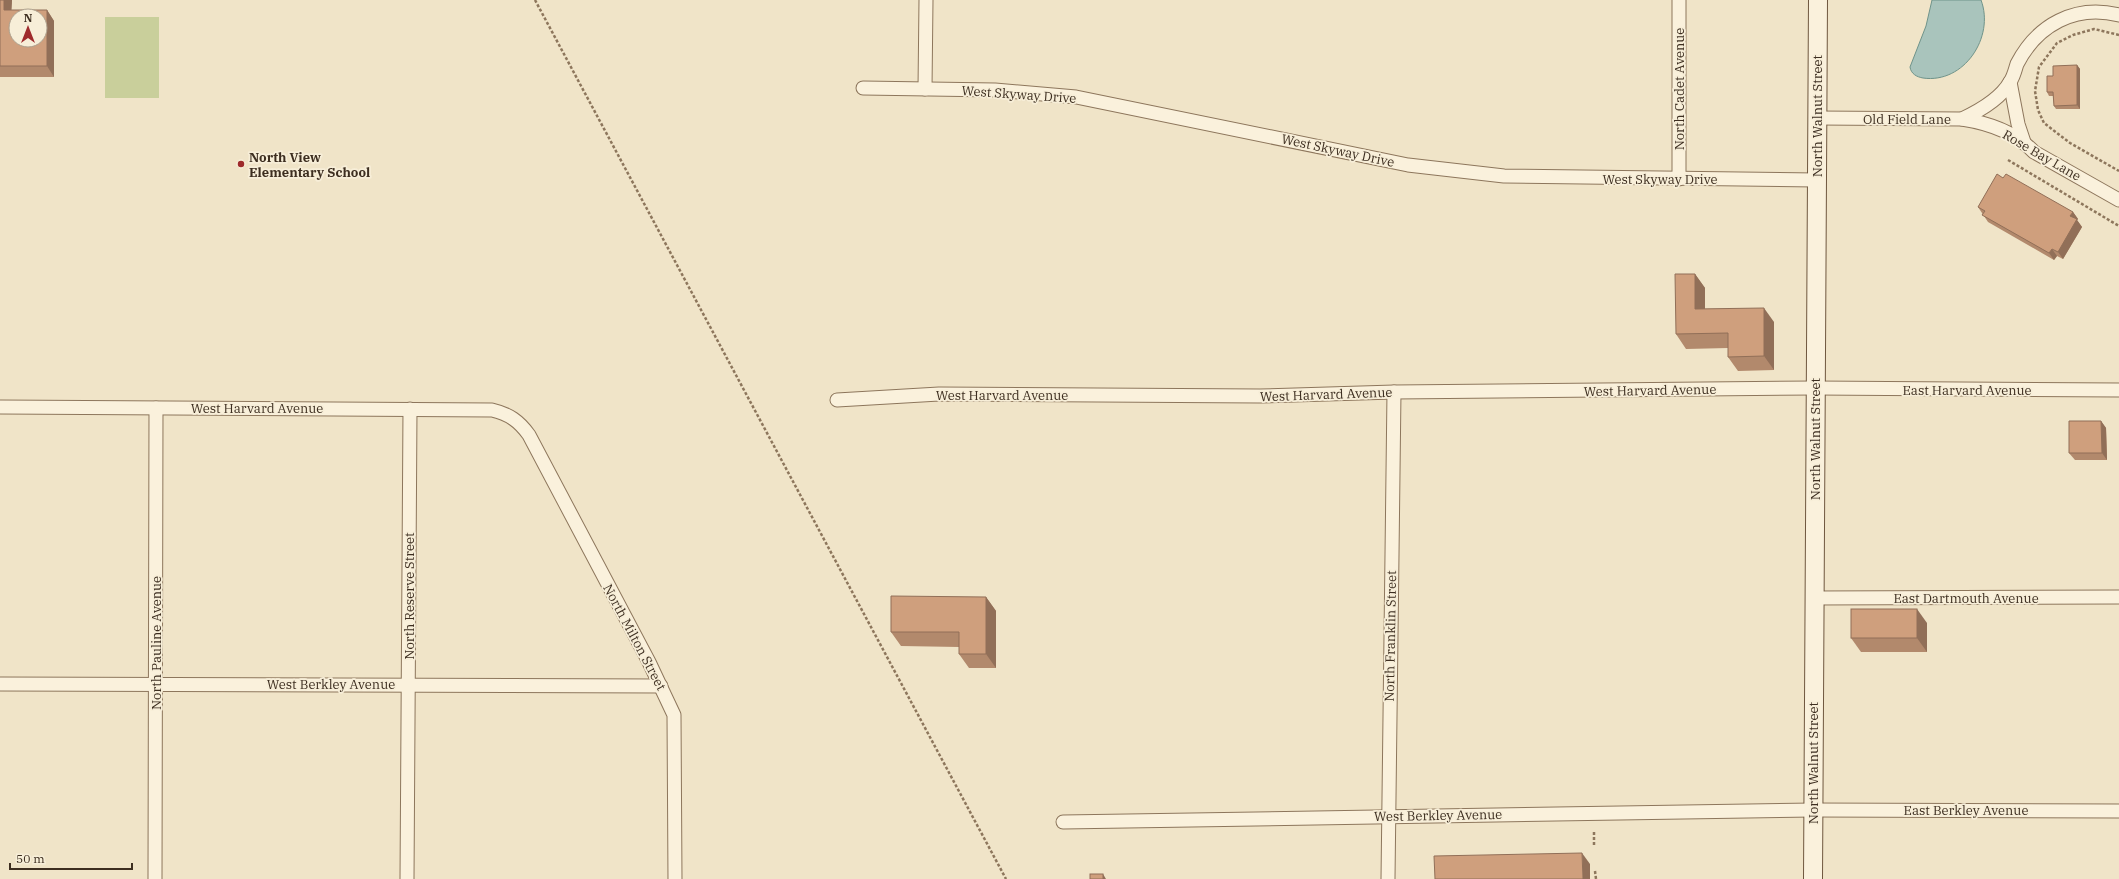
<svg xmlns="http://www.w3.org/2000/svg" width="2119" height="879" font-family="'IBM Plex Serif',serif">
<rect width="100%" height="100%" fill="#f0e4c8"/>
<rect fill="#c9cf9b" x="105" y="17" width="54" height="81"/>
<path fill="#a9c4bc" stroke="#6f938a" d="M 1932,0 L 1981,0 C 1995,37 1964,84 1923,78 C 1917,77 1911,74 1910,67 L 1926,26 Z"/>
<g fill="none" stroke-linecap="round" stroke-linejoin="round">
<defs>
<g id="street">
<path d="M 1679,0 L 1679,179"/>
<path d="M 2010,82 L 2018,124 L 2024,142"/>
<path d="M 863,88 L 995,90 L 1076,97 L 1408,165 L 1504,176 L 1816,180"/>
<path d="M 925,89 L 926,0"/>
<path d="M 1817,118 L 1962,119 C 1979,111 2001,98 2010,82 C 2014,76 2015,70 2017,64 C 2037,25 2075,4 2119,15"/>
<path d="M 1962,119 C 1988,123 2016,133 2034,152 L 2119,200"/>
<path d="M 837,400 L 939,394 L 1260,396 L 1394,392 L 1815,388 L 2119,390"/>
<path d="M 0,407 L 492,410 C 509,414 519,421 529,435 L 649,662 L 674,715 L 675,879"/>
<path d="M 1814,598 L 2119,597"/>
<path d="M 0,684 L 661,686"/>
<path d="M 1063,822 L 1813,810 L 2119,811"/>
<path d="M 155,879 L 156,408"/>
<path d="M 407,879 L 410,409"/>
<path d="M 1388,879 L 1394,392"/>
</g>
<path id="secondary" d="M 1813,879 L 1818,0"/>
</defs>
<use href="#street" stroke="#8d765c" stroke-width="15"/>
<use href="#secondary" stroke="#6f573f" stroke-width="20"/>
<g stroke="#8d765c" stroke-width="2.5" stroke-dasharray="3 2" stroke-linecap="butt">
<path d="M 535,0 L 1006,879"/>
<path d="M 2119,35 L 2094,29 L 2073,35 L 2057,43 L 2039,67 L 2035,91 L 2038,110 L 2044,123 L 2070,143 L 2119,171"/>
<path d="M 2008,160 L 2119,226"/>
<path d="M 1594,832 L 1594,847"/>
<path d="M 1595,871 L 1596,879"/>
</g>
<use href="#street" stroke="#faf1dc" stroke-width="13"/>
<use href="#secondary" stroke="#faf1dc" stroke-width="18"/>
</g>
<g fill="#b2896c">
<path d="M 0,0 L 12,0 L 11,10 L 47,10 L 54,21 L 54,77 L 0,77 Z"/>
<path d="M 2077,65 L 2080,69 L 2080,109 L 2056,109 L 2054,106 L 2053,96 L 2049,96 L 2047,92 L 2053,76 Z"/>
<path d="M 2003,178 L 2073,212 L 2078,219 L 2077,220 L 2082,227 L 2063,259 L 2057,256 L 2054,260 L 1988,222 L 1978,207 Z"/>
<path d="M 1695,274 L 1705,288 L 1705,309 L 1774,322 L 1774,370 L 1738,371 L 1728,357 L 1728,348 L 1686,349 L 1676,334 Z"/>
<path d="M 2101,421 L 2106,428 L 2107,460 L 2075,460 L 2069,453 Z"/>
<path d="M 986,597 L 996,611 L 996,668 L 969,668 L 959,654 L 959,647 L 901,646 L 891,632 Z"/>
<path d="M 1927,623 L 1927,652 L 1861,652 L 1851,638 Z"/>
</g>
<g fill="#916f58">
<path d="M 4,0 L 12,0 L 11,21 L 4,10 Z"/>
<path d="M 47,10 L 54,21 L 54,77 L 47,66 Z"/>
<path d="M 2077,65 L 2080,69 L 2080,109 L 2077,105 Z"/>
<path d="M 2073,212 L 2078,219 L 2077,220 L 2082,227 L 2063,259 L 2058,252 L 2070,216 Z"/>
<path d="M 2052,249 L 2057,256 L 2054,260 L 2049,253 Z"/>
<path d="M 1695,274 L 1705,288 L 1705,323 L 1695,309 Z"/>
<path d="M 1764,308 L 1774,322 L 1774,370 L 1764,356 Z"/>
<path d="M 2101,421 L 2106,428 L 2107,460 L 2102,453 Z"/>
<path d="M 986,597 L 996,611 L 996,668 L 986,654 Z"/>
<path d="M 1917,609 L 1927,623 L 1927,652 L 1917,638 Z"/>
<path d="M 1582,853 L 1590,864 L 1590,879 L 1583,879 Z"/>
<path d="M 1103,874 L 1106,879 L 1103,879 Z"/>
</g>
<g fill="#cf9f7d" stroke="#916f58" fill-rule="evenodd">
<path d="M 0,0 L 4,0 L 4,10 L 47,10 L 47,66 L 0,66 ZM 16,16 L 40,16 L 40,40 L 16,40 Z"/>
<path d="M 2077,65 L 2077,105 L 2054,106 L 2053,92 L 2047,92 L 2047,76 L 2053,76 L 2053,66 Z"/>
<path d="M 1997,174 L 2003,178 L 2006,174 L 2073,212 L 2070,216 L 2077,219 L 2058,252 L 2052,249 L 2049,253 L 1982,215 L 1985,211 L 1978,207 Z"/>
<path d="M 1675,274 L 1695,274 L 1695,309 L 1764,308 L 1764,356 L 1728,357 L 1728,333 L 1676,334 Z"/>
<path d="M 2069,421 L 2101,421 L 2102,453 L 2069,453 Z"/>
<path d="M 891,596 L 986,597 L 986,654 L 959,654 L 959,632 L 891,632 Z"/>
<rect x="1851" y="609" width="66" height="29"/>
<path d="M 1582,853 L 1583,879 L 1435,879 L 1434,856 Z"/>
<rect x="1090" y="874" width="13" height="5"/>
</g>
<circle fill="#9e2a2b" stroke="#f7eed8" stroke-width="1.5" cx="241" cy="164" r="4"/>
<g text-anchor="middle" stroke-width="3.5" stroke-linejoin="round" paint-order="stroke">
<g font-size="13" fill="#3d2e20" stroke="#f7eed8">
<text transform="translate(1679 89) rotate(-90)" y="5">North Cadet Avenue</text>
<text transform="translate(1019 94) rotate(4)" y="5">West Skyway Drive</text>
<text transform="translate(1817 116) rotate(-90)" y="5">North Walnut Street</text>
<text x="1907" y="124">Old Field Lane</text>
<text transform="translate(1338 150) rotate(12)" y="5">West Skyway Drive</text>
<text transform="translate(2042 155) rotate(30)" y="5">Rose Bay Lane</text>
<text x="1660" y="184">West Skyway Drive</text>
<text transform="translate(1650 390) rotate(-1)" y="5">West Harvard Avenue</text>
<text x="1967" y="395">East Harvard Avenue</text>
<text transform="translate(1326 394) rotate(-2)" y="5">West Harvard Avenue</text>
<text x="1002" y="400">West Harvard Avenue</text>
<text x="257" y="413">West Harvard Avenue</text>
<text transform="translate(1815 439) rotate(-90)" y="5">North Walnut Street</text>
<text transform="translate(409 596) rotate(-90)" y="5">North Reserve Street</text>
<text x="1966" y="603">East Dartmouth Avenue</text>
<text transform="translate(1390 636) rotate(-89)" y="5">North Franklin Street</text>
<text transform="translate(635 637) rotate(62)" y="5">North Milton Street</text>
<text transform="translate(156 643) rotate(-90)" y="5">North Pauline Avenue</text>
<text x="331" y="689">West Berkley Avenue</text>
<text transform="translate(1813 763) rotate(-90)" y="5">North Walnut Street</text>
<text x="1966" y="815">East Berkley Avenue</text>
<text transform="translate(1438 815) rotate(-1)" y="5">West Berkley Avenue</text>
</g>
<g font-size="13" font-weight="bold" fill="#3d2e20" stroke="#f7eed8" text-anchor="start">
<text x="249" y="162">North View<tspan x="249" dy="15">Elementary School</tspan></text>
</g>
</g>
<g transform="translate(28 28)"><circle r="19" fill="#f7eed8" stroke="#ada18e"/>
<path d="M0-3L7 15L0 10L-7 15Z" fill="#9e2a2b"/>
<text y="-6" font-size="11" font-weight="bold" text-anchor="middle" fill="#3d2e20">N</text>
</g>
<path d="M10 863v6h122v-6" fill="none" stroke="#3d2e20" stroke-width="2"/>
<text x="16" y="863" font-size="12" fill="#3d2e20" stroke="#f7eed8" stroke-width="3" paint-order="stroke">50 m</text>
</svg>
